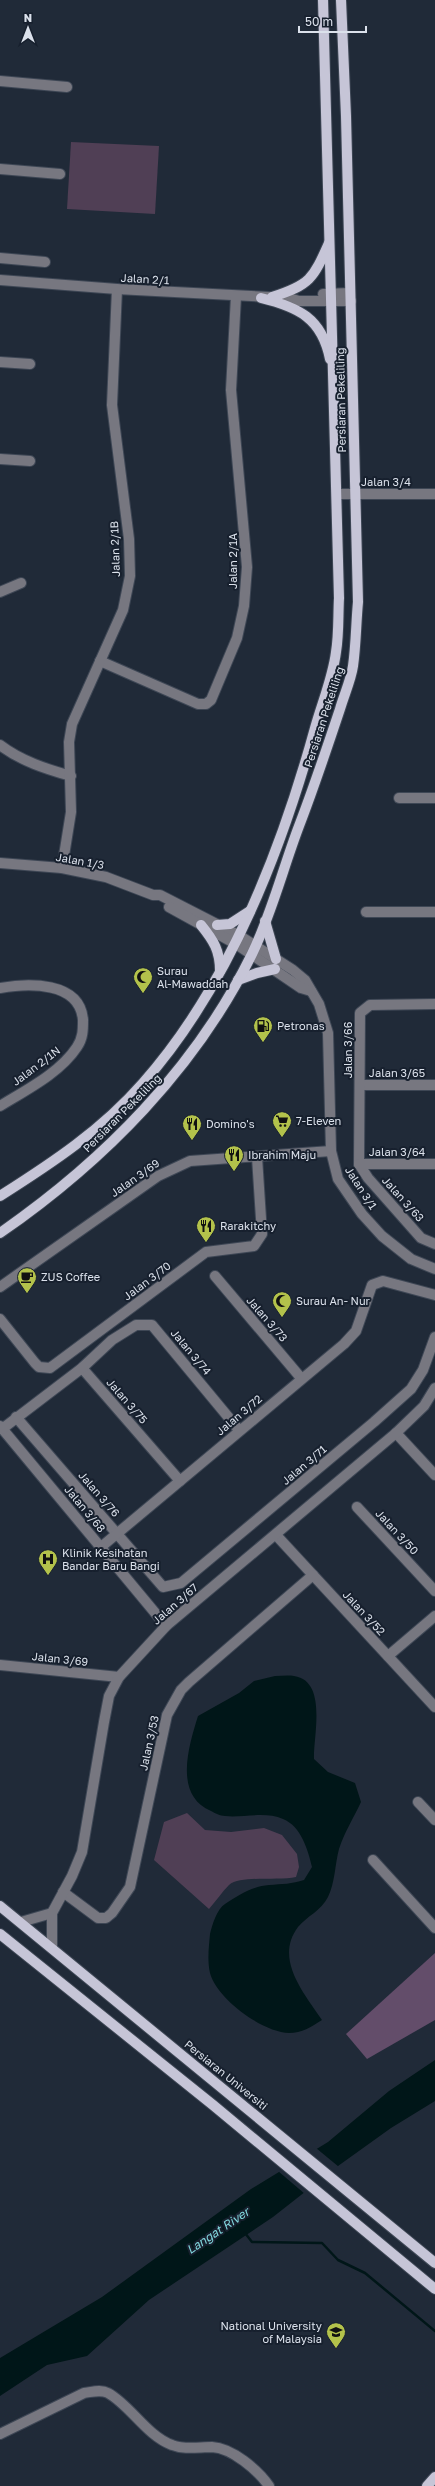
<svg xmlns="http://www.w3.org/2000/svg" width="435" height="2486" font-family="'Golos Text',sans-serif">
<rect width="100%" height="100%" fill="#202a38"/>
<g fill="#503f55">
<path d="M 71,142 L 159,146 L 155,214 L 67,209 Z"/>
<path d="M 187,1813 L 205,1830 L 231,1832 L 264,1828 L 282,1835 L 297,1854 L 299,1867 L 296,1877 C 278,1881 241,1875 229,1885 C 222,1892 216,1901 209,1909 L 154,1860 L 164,1822 Z"/>
</g>
<path fill="#634d6a" d="M 435,1953 L 435,2020 L 367,2059 L 346,2034 Z"/>
<g fill="#001618">
<path d="M 275,1676 C 281,1676 288,1675 294,1676 C 328,1681 313,1737 314,1759 L 328,1772 L 355,1783 L 361,1802 C 354,1817 344,1833 339,1849 C 335,1864 335,1883 328,1897 C 321,1911 307,1916 298,1927 C 274,1959 304,1993 322,2020 C 311,2027 302,2033 289,2033 C 262,2032 217,1999 210,1973 C 207,1960 209,1946 210,1934 C 212,1925 217,1909 225,1904 C 237,1896 253,1886 269,1885 C 282,1884 292,1884 304,1880 L 312,1867 C 308,1850 301,1826 283,1819 C 265,1811 243,1818 225,1816 C 220,1816 215,1813 211,1811 C 173,1795 189,1745 198,1716 L 239,1693 L 254,1681 Z"/>
<path d="M 435,2060 L 435,2101 L 391,2128 L 338,2166 L 273,2217 L 149,2300 L 87,2356 L 47,2365 L 0,2396 L 0,2358 L 102,2297 L 251,2189 L 328,2142 L 389,2091 Z"/>
</g>
<path fill="#202a38" d="M 316,2148 L 339,2167 L 305,2194 L 278,2171 Z"/>
<g fill="none" stroke-linecap="round" stroke-linejoin="round">
<path stroke="#001618" stroke-width="2.5" d="M 245,2233 L 252,2242 L 322,2243 L 338,2260 L 365,2273 L 435,2331"/>
<defs>
<g id="minor">
<path d="M 0,81 L 67,87"/>
<path d="M 0,169 L 60,174"/>
<path d="M 0,258 L 45,262"/>
<path d="M 0,280 L 117,289 L 289,298 L 299,301 L 351,301"/>
<path d="M 323,294 L 350,293"/>
<path d="M 0,362 L 30,364"/>
<path d="M 0,459 L 30,461"/>
<path d="M 337,494 L 435,494"/>
<path d="M 0,592 L 21,583"/>
<path d="M 100,661 L 198,704 L 206,704 L 211,700 L 237,638 L 244,606 L 247,567 L 231,390 L 236,296"/>
<path d="M 0,745 C 21,761 46,769 71,776"/>
<path d="M 399,798 L 435,798"/>
<path d="M 0,863 L 62,868 L 106,877 L 153,895 L 160,895 L 240,936 L 293,970 L 305,980 L 319,1004 L 328,1033 L 331,1151 L 338,1179 L 362,1214 L 382,1236 L 411,1259 L 435,1269"/>
<path d="M 62,868 L 71,812 L 69,742 L 72,724 L 123,610 L 130,576 L 129,539 L 112,405 L 117,289"/>
<path d="M 169,907 L 236,944 L 301,988 L 311,991"/>
<path d="M 366,912 L 435,912"/>
<path d="M 0,988 C 28,983 80,981 83,1020 C 83,1030 83,1038 77,1047 C 60,1073 26,1090 0,1106"/>
<path d="M 360,1085 L 435,1085"/>
<path d="M 359,1164 L 360,1013 L 370,1005 L 435,1004"/>
<path d="M 359,1164 L 368,1178 L 421,1238 L 435,1244"/>
<path d="M 359,1164 L 435,1164"/>
<path d="M 215,1276 L 301,1378"/>
<path d="M 0,1287 L 158,1176 L 190,1161 L 331,1151"/>
<path d="M 0,1319 L 35,1363 L 39,1367 L 50,1368 L 206,1252 L 254,1246 L 262,1234 L 257,1157"/>
<path d="M 82,1368 L 180,1481"/>
<path d="M 16,1417 L 163,1587 L 181,1583 L 374,1422 L 411,1389 L 423,1370 L 435,1337"/>
<path d="M 0,1426 L 166,1626"/>
<path d="M 2,1429 L 82,1368 L 112,1340 L 136,1325 L 152,1325 L 239,1430"/>
<path d="M 396,1433 L 435,1475"/>
<path d="M 357,1507 L 435,1591"/>
<path d="M 276,1535 L 435,1707"/>
<path d="M 101,1547 L 344,1344 L 356,1331 L 372,1285 L 383,1281 L 435,1295"/>
<path d="M 388,1656 L 435,1616"/>
<path d="M 0,1665 L 119,1677"/>
<path d="M 418,1802 L 435,1820"/>
<path d="M 373,1860 L 435,1928"/>
<path d="M 63,1892 L 98,1918 L 106,1918 L 112,1913 L 130,1887 L 167,1715 L 181,1690 L 189,1682 L 313,1575"/>
<path d="M 21,1922 L 52,1913"/>
<path d="M 52,1948 L 52,1913 L 72,1876 L 82,1852 L 104,1722 L 109,1696 L 119,1677 L 166,1626 L 396,1433 L 424,1406 L 435,1388"/>
<path d="M 0,2434 L 84,2393 C 92,2392 101,2389 108,2393 C 130,2405 147,2436 172,2445 C 184,2450 199,2447 212,2447 C 232,2448 258,2470 269,2486"/>
</g>
<g id="major">
<path d="M 272,297 C 310,285 313,279 329,243"/>
<path d="M 261,298 C 298,307 322,318 330,359"/>
<path d="M 265,921 L 276,959"/>
<path d="M 201,925 C 214,941 220,951 220,971"/>
<path d="M 217,925 L 230,924 L 250,911"/>
<path d="M 238,980 L 257,973 L 275,969"/>
<path d="M 0,1196 C 52,1163 102,1130 143,1083 C 229,986 281,852 315,728 C 322,703 333,677 336,652 C 339,634 338,616 339,598 L 323,0"/>
<path d="M 0,1233 C 104,1161 196,1068 252,954 C 272,913 283,868 299,826 C 314,787 327,748 340,709 C 344,695 351,680 353,666 C 356,645 356,623 358,602 L 346,116 L 341,0"/>
<path d="M 0,1906 L 435,2263"/>
<path d="M 0,1934 L 213,2105 L 435,2289"/>
<path d="M 427,2486 L 435,2477"/>
</g>
</defs>
<use href="#minor" stroke="#3e4755" stroke-width="12"/>
<use href="#major" stroke="#3e4755" stroke-width="12"/>
<use href="#minor" stroke="#777780" stroke-width="10"/>
<use href="#major" stroke="#c6c5d7" stroke-width="10"/>
</g>
<defs>
<symbol id="mosque-pin" viewBox="-11 -11 22 30"><path d="M0 17L-7.5 6A9.5 9.5 0 1 1 7.5 6Z" fill="#b3c24b" stroke="#17202e"/><path d="M3.5-4.9A6 6 0 1 0 3.5 4.9A5 5 0 1 1 3.5-4.9Z" fill="#111"/></symbol>
<symbol id="fuel-pin" viewBox="-11 -11 22 30"><path d="M0 17L-7.5 6A9.5 9.5 0 1 1 7.5 6Z" fill="#b3c24b" stroke="#17202e"/><path d="M-5.5-6h7V0h2V4h1.3V-2.5L3-4.5l.8-.8L6-3V5H2.5V1h-1V6h-7ZM-4.2-4.7v3.2H.2V-4.7Z" fill="#111"/></symbol>
<symbol id="supermarket-pin" viewBox="-11 -11 22 30"><path d="M0 17L-7.5 6A9.5 9.5 0 1 1 7.5 6Z" fill="#b3c24b" stroke="#17202e"/><path d="M-6-5.5h2.5l.6 2H6L4.5 2H-2.5L-4.4-4H-6ZM-1.5 3.2a1.3 1.3 0 1 0 .1 0ZM3 3.2a1.3 1.3 0 1 0 .1 0Z" fill="#111"/></symbol>
<symbol id="restaurant-pin" viewBox="-11 -11 22 30"><path d="M0 17L-7.5 6A9.5 9.5 0 1 1 7.5 6Z" fill="#b3c24b" stroke="#17202e"/><path d="M-5-6h1v4h1v-4h1v4h1v-4h1v5L-1.5 .5V6h-2V.5L-5-1ZM5-6V6H3V1.5H1.5Q1.5-4 5-6Z" fill="#111"/></symbol>
<symbol id="cafe-pin" viewBox="-11 -11 22 30"><path d="M0 17L-7.5 6A9.5 9.5 0 1 1 7.5 6Z" fill="#b3c24b" stroke="#17202e"/><path d="M-5.5-4.5H6V0H3Q3 3.5 0 3.5H-2.5Q-5.5 3.5-5.5 0ZM3-3.2v2h1.7v-2ZM-6 4.5H4V6H-6Z" fill="#111"/></symbol>
<symbol id="hospital-pin" viewBox="-11 -11 22 30"><path d="M0 17L-7.5 6A9.5 9.5 0 1 1 7.5 6Z" fill="#b3c24b" stroke="#17202e"/><path d="M-5-5h3v3.5h4V-5h3V5h-3V1.5h-4V5h-3Z" fill="#111"/></symbol>
<symbol id="university-pin" viewBox="-11 -11 22 30"><path d="M0 17L-7.5 6A9.5 9.5 0 1 1 7.5 6Z" fill="#b3c24b" stroke="#17202e"/><path d="M0-5L7-2L0 1L-7-2ZM-4 1L0 2.5L4 1V4Q0 6-4 4Z" fill="#111"/></symbol>
</defs>
<g fill-rule="evenodd">
<use href="#mosque-pin" x="132" y="966" width="22" height="30"/>
<use href="#fuel-pin" x="252" y="1015" width="22" height="30"/>
<use href="#supermarket-pin" x="271" y="1110" width="22" height="30"/>
<use href="#restaurant-pin" x="181" y="1113" width="22" height="30"/>
<use href="#restaurant-pin" x="223" y="1144" width="22" height="30"/>
<use href="#restaurant-pin" x="195" y="1215" width="22" height="30"/>
<use href="#cafe-pin" x="16" y="1266" width="22" height="30"/>
<use href="#mosque-pin" x="271" y="1290" width="22" height="30"/>
<use href="#hospital-pin" x="37" y="1548" width="22" height="30"/>
<use href="#university-pin" x="325" y="2321" width="22" height="30"/>
</g>
<g text-anchor="middle" stroke-width="4" stroke-linejoin="round" paint-order="stroke">
<g font-size="11" fill="#dbe1eb" stroke="#17202e">
<text transform="translate(145 279) rotate(3)" y="4">Jalan 2/1</text>
<text transform="translate(341 400) rotate(-91)" y="4">Persiaran Pekeliling</text>
<text x="386" y="486">Jalan 3/4</text>
<text transform="translate(115 549) rotate(-92)" y="4">Jalan 2/1B</text>
<text transform="translate(233 561) rotate(-90)" y="4">Jalan 2/1A</text>
<text transform="translate(324 717) rotate(-72)" y="4">Persiaran Pekeliling</text>
<text transform="translate(80 861) rotate(10)" y="4">Jalan 1/3</text>
<text transform="translate(348 1050) rotate(-90)" y="4">Jalan 3/66</text>
<text transform="translate(36 1066) rotate(-37)" y="4">Jalan 2/1N</text>
<text x="397" y="1077">Jalan 3/65</text>
<text transform="translate(122 1113) rotate(-45)" y="4">Persiaran Pekeliling</text>
<text x="397" y="1156">Jalan 3/64</text>
<text transform="translate(135 1178) rotate(-35)" y="4">Jalan 3/69</text>
<text transform="translate(361 1188) rotate(57)" y="4">Jalan 3/1</text>
<text transform="translate(403 1199) rotate(48)" y="4">Jalan 3/63</text>
<text transform="translate(147 1281) rotate(-37)" y="4">Jalan 3/70</text>
<text transform="translate(267 1319) rotate(49)" y="4">Jalan 3/73</text>
<text transform="translate(191 1352) rotate(50)" y="4">Jalan 3/74</text>
<text transform="translate(127 1401) rotate(49)" y="4">Jalan 3/75</text>
<text transform="translate(239 1415) rotate(-40)" y="4">Jalan 3/72</text>
<text transform="translate(304 1465) rotate(-40)" y="4">Jalan 3/71</text>
<text transform="translate(99 1494) rotate(49)" y="4">Jalan 3/76</text>
<text transform="translate(85 1509) rotate(50)" y="4">Jalan 3/68</text>
<text transform="translate(397 1532) rotate(47)" y="4">Jalan 3/50</text>
<text transform="translate(175 1604) rotate(-41)" y="4">Jalan 3/67</text>
<text transform="translate(364 1613) rotate(47)" y="4">Jalan 3/52</text>
<text transform="translate(60 1659) rotate(6)" y="4">Jalan 3/69</text>
<text transform="translate(149 1743) rotate(-78)" y="4">Jalan 3/53</text>
<text transform="translate(226 2075) rotate(39)" y="4">Persiaran Universiti</text>
</g>
<g font-size="11" fill="#dbe1eb" stroke="#17202e" text-anchor="start">
<text x="157" y="975">Surau<tspan x="157" dy="13">Al-Mawaddah</tspan></text>
<text x="277" y="1030">Petronas</text>
<text x="296" y="1125">7-Eleven</text>
<text x="206" y="1128">Domino's</text>
<text x="248" y="1159">Ibrahim Maju</text>
<text x="220" y="1230">Rarakitchy</text>
<text x="41" y="1281">ZUS Coffee</text>
<text x="296" y="1305">Surau An- Nur</text>
<text x="62" y="1557">Klinik Kesihatan<tspan x="62" dy="13">Bandar Baru Bangi</tspan></text>
<text x="322" y="2330" text-anchor="end">National University<tspan x="322" dy="13">of Malaysia</tspan></text>
</g>
<g font-size="12" font-style="italic" fill="#83d9e0" stroke="#17202e">
<text transform="translate(218 2231) rotate(-34)" y="4">Langat River</text>
</g>
</g>
<g transform="translate(28 28)" stroke="#17202e" stroke-width="3" paint-order="stroke">
<path d="M0-3L7 15L0 10L-7 15Z" fill="#dbe1eb"/>
<text y="-6" font-size="11" font-weight="bold" text-anchor="middle" fill="#dbe1eb">N</text>
</g>
<path d="M299 26v6h67v-6" fill="none" stroke="#dbe1eb" stroke-width="2"/>
<text x="305" y="26" font-size="12" fill="#dbe1eb" stroke="#17202e" stroke-width="3" paint-order="stroke">50 m</text>
</svg>
